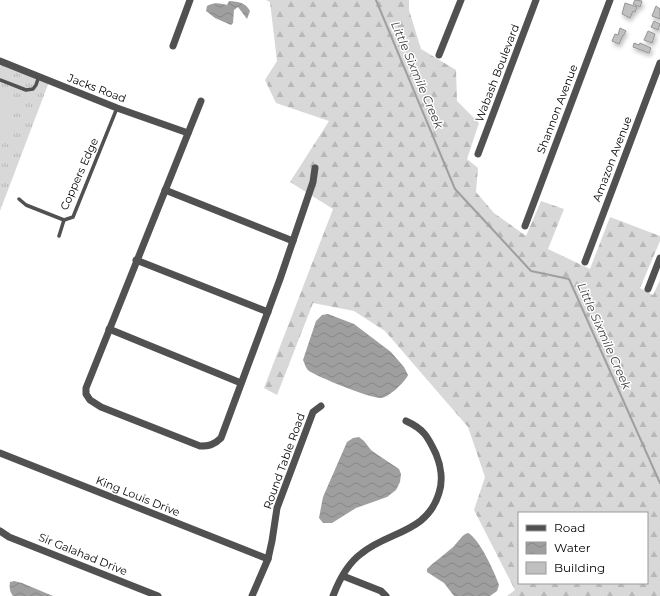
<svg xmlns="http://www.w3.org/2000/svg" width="660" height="596" font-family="Montserrat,sans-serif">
<defs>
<pattern id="grass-tufts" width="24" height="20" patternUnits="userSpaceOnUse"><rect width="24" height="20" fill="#d8d8d8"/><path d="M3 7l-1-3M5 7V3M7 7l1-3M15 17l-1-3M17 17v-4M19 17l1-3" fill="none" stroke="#b8b8b8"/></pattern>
<pattern id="forest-firs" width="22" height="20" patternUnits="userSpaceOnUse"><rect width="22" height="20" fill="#d8d8d8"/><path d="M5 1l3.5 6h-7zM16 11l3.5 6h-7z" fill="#b8b8b8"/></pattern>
<pattern id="water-waves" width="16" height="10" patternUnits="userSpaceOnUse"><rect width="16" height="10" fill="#9f9f9f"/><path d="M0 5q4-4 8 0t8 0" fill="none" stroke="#878787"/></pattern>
<filter id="shadow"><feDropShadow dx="1.5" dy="3" stdDeviation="2" flood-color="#0004"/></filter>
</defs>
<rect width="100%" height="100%" fill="#fff"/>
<path fill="url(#grass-tufts)" d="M 0,64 L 49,82 L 0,211 Z"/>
<path fill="url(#forest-firs)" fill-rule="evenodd" d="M 266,0 L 409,0 L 409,10 L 421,49 L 456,70 L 457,101 L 479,123 L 467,159 L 478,168 L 476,192 L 494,213 L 526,236 L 541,201 L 564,209 L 548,249 L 590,269 L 610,217 L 660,236 L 660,241 L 640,288 L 653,295 L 660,280 L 660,596 L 507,596 L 515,590 L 474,510 L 485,477 L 468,427 L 385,331 L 354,311 L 313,303 L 277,395 L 264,388 L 333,209 L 290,182 L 329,121 L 276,103 L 265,80 L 277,61 L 270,2 ZM 519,513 L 647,513 L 647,583 L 519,583 Z"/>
<g fill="#d8d8d8">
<path d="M 0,92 L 15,98 L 10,112 L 0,108 Z"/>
<path d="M 0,117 L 10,120 L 0,150 Z"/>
</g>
<g fill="url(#water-waves)">
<path d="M 229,1 C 239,2 245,2 250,11 L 247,19 L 238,7 L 234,10 L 233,23 L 231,25 L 215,18 L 206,11 L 207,6 C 214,2 219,3 227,5 Z"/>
<path d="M 328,314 L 354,324 L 391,352 L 404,367 L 408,375 C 405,382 388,398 381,398 C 372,399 318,377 309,371 C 306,369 305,364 303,360 L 316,321 L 322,315 Z"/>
<path d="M 359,437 L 364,441 L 371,450 L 378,455 L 399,469 L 401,474 L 400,482 L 396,490 L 387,497 L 356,508 L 332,523 L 323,523 L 319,518 L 323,497 L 347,442 L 353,438 Z"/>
<path d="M 468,533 C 479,538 495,573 499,585 L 497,591 L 490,596 L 454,596 L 444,583 L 427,572 L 427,569 C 435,561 444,555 452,548 C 458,543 461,535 468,533 Z"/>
<path d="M 14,581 L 22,583 L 53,596 L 13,596 C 10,592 9,588 10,582 Z"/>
</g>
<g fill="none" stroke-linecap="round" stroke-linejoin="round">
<path stroke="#9f9f9f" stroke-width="2" d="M 376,0 L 455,189 L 531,271 L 569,279 L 660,483"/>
</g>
<g fill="#c0c0c0" stroke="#959595" filter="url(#shadow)">
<path d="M 635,0 L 642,1 L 640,7 L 633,4 Z"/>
<path d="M 625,3 L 637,7 L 635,12 L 633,11 L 630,18 L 622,14 Z"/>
<path d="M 656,6 L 660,9 L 660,19 L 652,16 Z"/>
<path d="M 654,21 L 660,24 L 658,30 L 651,27 Z"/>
<path d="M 620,28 L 626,31 L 624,35 L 623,35 L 619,44 L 612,41 L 615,34 L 618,35 Z"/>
<path d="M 648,31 L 655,34 L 652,43 L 644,40 Z"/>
<path d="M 634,43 L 639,45 L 640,43 L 651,48 L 649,53 L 633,47 Z"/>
</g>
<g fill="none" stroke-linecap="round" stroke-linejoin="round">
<g stroke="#515151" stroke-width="3.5">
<path d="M 0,80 L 26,90 L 33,89 L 36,85 L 39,76"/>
<path d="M 19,199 L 26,205 L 64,220 L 73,217 L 117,108"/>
<path d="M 59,236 L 64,220"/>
</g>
<g stroke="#515151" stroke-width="7">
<path d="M 173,46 L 190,0"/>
<path d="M 439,55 L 461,0"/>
<path d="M 0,61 L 117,108 L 188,133"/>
<path d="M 201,101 L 86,388 L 86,394 L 90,400 L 101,407 L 200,446 C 209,446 214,445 221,438 L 280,279 L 313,182 L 315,168"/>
<path d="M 478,154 L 536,0"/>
<path d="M 165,190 L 293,241"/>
<path d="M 525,226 L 610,0"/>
<path d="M 136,260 L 268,312"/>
<path d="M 585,262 L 660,63"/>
<path d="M 648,289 L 660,258"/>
<path d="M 109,329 L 241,383"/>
<path d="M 0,453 L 268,559"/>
<path d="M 0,531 L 9,537 L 158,596"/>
<path d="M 343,576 L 381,591 L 386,596"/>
<path d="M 252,596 L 268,559 L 272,541 L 277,508 L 313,412 L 321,406"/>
<path d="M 333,596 C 339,580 348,563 362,553 C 389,531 427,533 439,493 C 443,481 441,466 436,454 C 428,437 424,429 406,421"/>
</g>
</g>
<g text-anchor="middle" stroke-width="3" stroke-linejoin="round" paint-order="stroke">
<g font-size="11" fill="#000" stroke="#fff">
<text transform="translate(497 73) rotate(-69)" y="4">Wabash Boulevard</text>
<text transform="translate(97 88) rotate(21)" y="4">Jacks Road</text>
<text transform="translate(557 109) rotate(-69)" y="4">Shannon Avenue</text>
<text transform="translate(612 159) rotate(-69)" y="4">Amazon Avenue</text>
<text transform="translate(79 174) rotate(-66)" y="4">Coppers Edge</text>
<text transform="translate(284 461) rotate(-70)" y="4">Round Table Road</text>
<text transform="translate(138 496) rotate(22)" y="4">King Louis Drive</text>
<text transform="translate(83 554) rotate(22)" y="4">Sir Galahad Drive</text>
</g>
<g font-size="12" font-style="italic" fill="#404040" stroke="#fff">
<text transform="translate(417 75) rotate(67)" y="4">Little Sixmile Creek</text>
<text transform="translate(604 336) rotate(66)" y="4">Little Sixmile Creek</text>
</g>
</g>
<rect x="518" y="512" width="130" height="72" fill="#ffffff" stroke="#999999"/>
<rect x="526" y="525" width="20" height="6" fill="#515151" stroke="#999999"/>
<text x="554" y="532" font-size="12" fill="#000000">Road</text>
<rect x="526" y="542" width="20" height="12" fill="url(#water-waves)" stroke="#999999"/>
<text x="554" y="552" font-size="12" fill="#000000">Water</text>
<rect x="526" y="562" width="20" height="12" fill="#c0c0c0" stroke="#999999"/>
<text x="554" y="572" font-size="12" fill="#000000">Building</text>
</svg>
